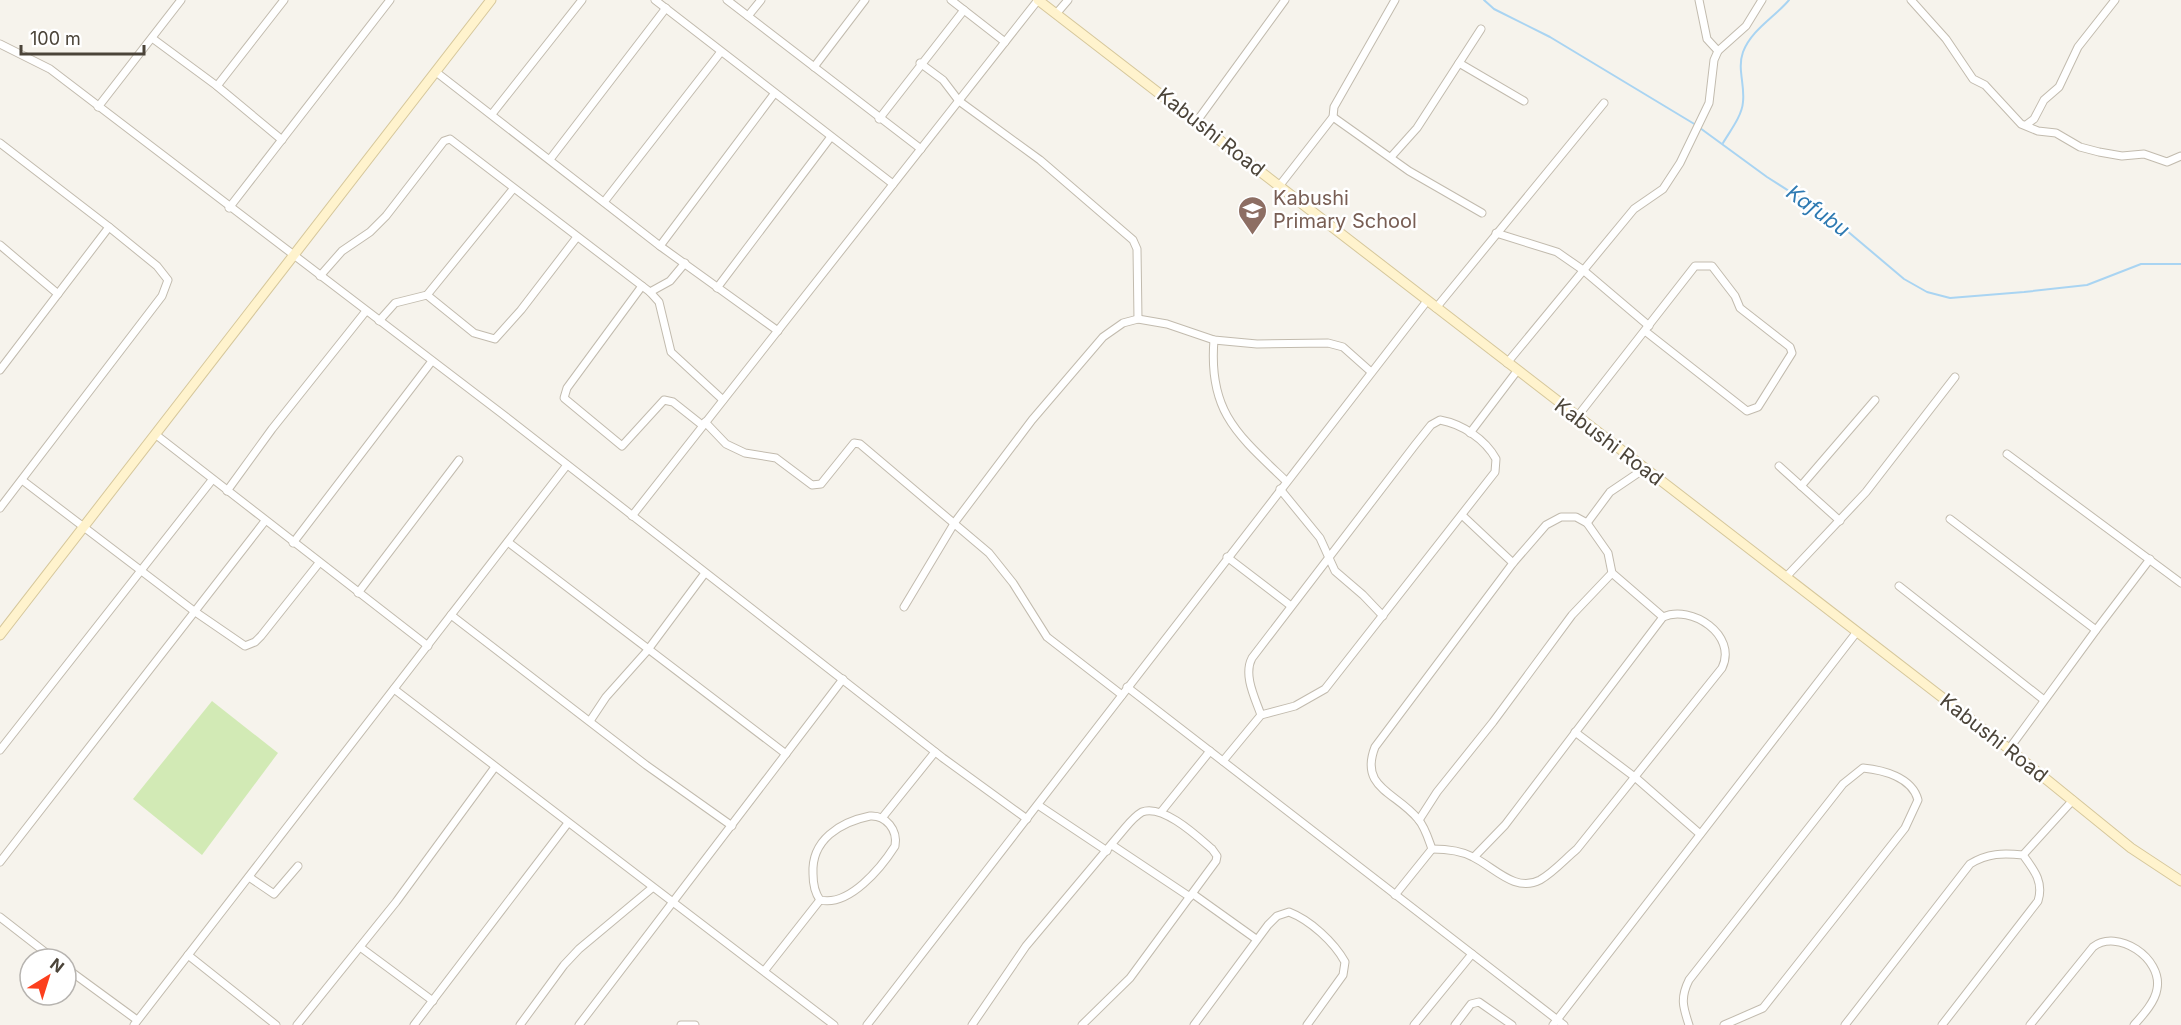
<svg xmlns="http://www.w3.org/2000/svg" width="2181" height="1025" font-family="Inter,sans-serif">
<rect width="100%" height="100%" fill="#f6f3ec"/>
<path fill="#d2eab5" d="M 212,701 L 278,753 L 202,855 L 133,799 Z"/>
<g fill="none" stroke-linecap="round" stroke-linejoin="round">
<g stroke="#a9d4f2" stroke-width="2">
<path d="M 1484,0 L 1494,9 L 1550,37 L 1696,125"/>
<path d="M 1700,128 L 1767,177 L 1833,219 L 1904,279 L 1927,292 L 1950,298 L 2024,292 L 2087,285 L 2141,264 L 2181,264"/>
<path d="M 1723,143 C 1730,131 1742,116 1743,102 C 1745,84 1737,69 1743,52 C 1752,29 1775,17 1789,0"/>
</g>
<defs>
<g id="street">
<path d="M 655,0 L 893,184"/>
<path d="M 727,0 L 921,149"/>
<path d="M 951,0 L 1005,42"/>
<path d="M 1699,0 L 1707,39 L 1718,51"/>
<path d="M 1911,0 L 1946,39 L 1973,79 L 1985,85 L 2021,124 L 2038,131 L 2056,133 L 2080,147 L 2099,152 L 2122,156 L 2144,154 L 2167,162 L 2181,156"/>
<path d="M 1056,14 L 1068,0"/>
<path d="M 748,16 L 761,0"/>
<path d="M 152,38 L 217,86 L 282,140"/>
<path d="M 0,44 L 50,69 L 501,413 L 943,758 L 1027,819"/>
<path d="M 920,63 L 943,80 L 959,101 L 1040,160 L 1133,240 L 1137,249 L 1138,319"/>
<path d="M 1459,63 L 1524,101"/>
<path d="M 814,67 L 865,0"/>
<path d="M 436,72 L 660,246 L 778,331"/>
<path d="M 217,86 L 284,0"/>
<path d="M 98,107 L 181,0"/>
<path d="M 492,114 L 582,0"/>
<path d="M 1333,117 L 1409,171 L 1482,213"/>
<path d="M 879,119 L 964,10"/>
<path d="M 1197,121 L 1285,0"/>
<path d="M 2026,125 L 2034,119 L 2044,100 L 2059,87 L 2078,47 L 2115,0"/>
<path d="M 0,143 L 109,227 L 157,266 L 168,280 L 162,296 L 0,508"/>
<path d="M 1391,157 L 1417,128 L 1481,29"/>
<path d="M 551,158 L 666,8"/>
<path d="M 1280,185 L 1333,117 L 1334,107 L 1395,0"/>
<path d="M 604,202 L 720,53"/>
<path d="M 229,208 L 390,0"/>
<path d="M 1496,233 L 1557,252 L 1583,270 L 1649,326"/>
<path d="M 0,245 L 58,294"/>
<path d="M 660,246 L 774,94"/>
<path d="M 320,276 L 342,251 L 370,232 L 386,216 L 444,141 L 450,139 L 650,292 L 659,302 L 671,352 L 723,400"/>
<path d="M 642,286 L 567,388 L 564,398 L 622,446 L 664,400 L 673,402 L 702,425"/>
<path d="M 717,288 L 830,138"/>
<path d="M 650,292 L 670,281 L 685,263"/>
<path d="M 427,295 L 474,333 L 495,339 L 521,310 L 577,237"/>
<path d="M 1436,308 L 1604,103"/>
<path d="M 379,321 L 395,303 L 427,295 L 513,189"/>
<path d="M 1214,340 C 1208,412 1238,435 1286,481"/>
<path d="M 1507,363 L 1634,209 L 1663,189 L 1680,163 L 1709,103 L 1714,60 L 1718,51 L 1746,26 L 1762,0"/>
<path d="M 0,370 L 109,227"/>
<path d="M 1577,417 L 1695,266 L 1712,266 L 1735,296 L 1740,308 L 1790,347 L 1792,353 L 1758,407 L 1747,411 L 1645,331"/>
<path d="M 705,422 L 726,444 L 745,453 L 776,458 L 812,485 L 821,484 L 854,443 L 860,444 L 989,553 L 1013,583 L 1047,637 L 1122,695"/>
<path d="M 1470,433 L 1517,371"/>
<path d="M 155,434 L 428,646"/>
<path d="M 2007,454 L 2181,583"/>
<path d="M 1779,466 L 1840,521"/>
<path d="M 22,480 L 194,611 L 245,646 L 255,642 L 261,636 L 319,563"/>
<path d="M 1801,486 L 1875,400"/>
<path d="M 1280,489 L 1320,538 L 1335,571 L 1363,595 L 1383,616"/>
<path d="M 227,491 L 272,429 L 366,311"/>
<path d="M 632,516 L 1038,0"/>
<path d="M 1463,516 L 1513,563"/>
<path d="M 1950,519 L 2096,630 L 2009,749"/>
<path d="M 1587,523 L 1610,492 L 1644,469"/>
<path d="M 508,542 L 786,754"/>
<path d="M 293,543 L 432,361"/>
<path d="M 1227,557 L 1291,606"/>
<path d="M 1786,577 L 1866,492 L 1955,377"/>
<path d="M 1899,586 L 2044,700"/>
<path d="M 358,593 L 459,460"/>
<path d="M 904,607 L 955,522 L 1032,420 L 1103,337 L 1123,323 L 1138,319 L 1167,324 L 1214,340 L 1257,344 L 1328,343 L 1343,347 L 1370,371"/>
<path d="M 451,615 L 646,765 L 732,826"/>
<path d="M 2096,630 L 2150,559"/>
<path d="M 1127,687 L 1564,1025"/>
<path d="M 394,689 L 834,1025"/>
<path d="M 590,721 L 606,697 L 647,651 L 705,573"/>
<path d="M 1575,732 L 1636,778 L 1700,834"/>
<path d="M 0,750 L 212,480"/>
<path d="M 1223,761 L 1261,715 L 1295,706 L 1325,689 L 1495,472 L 1496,459 C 1485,439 1462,424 1440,420 L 1431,425 L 1415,445 L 1252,658 C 1243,675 1255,698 1261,715"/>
<path d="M 1038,805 L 1107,851"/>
<path d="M 1161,812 L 1210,751"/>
<path d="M 870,816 C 886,815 898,830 895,846 C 881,868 849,907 820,900 C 815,893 813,883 813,874 C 811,840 840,822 870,816 Z"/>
<path d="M 882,818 L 935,752"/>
<path d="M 1419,820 L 1437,792 L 1493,722 L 1572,615 L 1612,573"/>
<path d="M 1112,845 L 1190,897"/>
<path d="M 1432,849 C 1445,849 1460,850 1473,857 C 1494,867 1515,893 1540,880 C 1554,872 1565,859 1577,849 L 1722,668 C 1738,635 1691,604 1663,617 L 1505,825 L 1474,857"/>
<path d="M 2023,855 L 2073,800"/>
<path d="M 0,862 L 265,521"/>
<path d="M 249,877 L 274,894 L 298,866"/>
<path d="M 1193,894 L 1256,939"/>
<path d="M 1395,895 L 1432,849 C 1428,838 1425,827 1418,819 C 1396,792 1359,788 1375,747 L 1513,563 L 1546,525 L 1561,517 L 1576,517 L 1587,523 L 1608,553 L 1612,573 L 1663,617"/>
<path d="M 0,917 L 54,959"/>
<path d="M 360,947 L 433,1001"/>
<path d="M 188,955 L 276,1025"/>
<path d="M 66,968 L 137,1020"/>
<path d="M 765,970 L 820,900"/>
<path d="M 134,1025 L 567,465"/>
<path d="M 297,1025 L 396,902 L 495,767"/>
<path d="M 414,1025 L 568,823"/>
<path d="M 520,1025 L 564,965 L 579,949 L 652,888"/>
<path d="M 579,1025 L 843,679"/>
<path d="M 681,1025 L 695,1025"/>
<path d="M 867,1025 L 1427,301"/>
<path d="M 972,1025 L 1026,946 L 1125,828 C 1130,822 1135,816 1142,812 C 1163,804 1197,836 1212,849 L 1217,856 L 1216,861 L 1130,978 L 1082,1025"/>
<path d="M 1194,1025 L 1268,925 L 1277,916 L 1289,912 C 1310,920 1334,942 1345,962 L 1343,975 L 1307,1025"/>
<path d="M 1414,1025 L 1472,954"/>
<path d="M 1455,1025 L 1471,1004 L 1479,1002 L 1512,1025"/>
<path d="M 1553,1025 L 1856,633"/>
<path d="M 1689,1025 C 1683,1007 1680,998 1689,980 L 1843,784 L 1863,768 C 1883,770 1912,777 1918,800 L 1905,828 L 1763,1008 L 1724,1025"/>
<path d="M 1845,1025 L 1970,864 C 1988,853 2003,853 2023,855 C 2034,870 2044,882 2038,901 L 1942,1025"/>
<path d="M 2030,1025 L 2093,947 C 2117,928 2163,958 2157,989 C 2155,1002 2143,1015 2134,1025"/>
</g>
<g id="secondary">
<path d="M 1038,0 L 2009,749 L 2131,848 L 2181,881"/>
<path d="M 0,635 L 491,0"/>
</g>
</defs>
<use href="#street" stroke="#c2bbae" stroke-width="9"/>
<use href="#secondary" stroke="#d6c79b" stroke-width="11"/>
<use href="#street" stroke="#fff" stroke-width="7"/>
<use href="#secondary" stroke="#fff3cd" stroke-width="9"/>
</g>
<defs>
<symbol id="school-pin" viewBox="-11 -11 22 30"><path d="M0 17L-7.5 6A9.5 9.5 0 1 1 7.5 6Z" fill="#8d6e63" stroke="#fff"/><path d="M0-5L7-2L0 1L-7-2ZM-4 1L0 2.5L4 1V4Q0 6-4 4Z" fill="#fff"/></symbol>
</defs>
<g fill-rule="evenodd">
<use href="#school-pin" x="1236" y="194" width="33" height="45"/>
</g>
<g text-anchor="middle" stroke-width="5" stroke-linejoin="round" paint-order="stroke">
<g font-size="20" fill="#4b4439" stroke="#fff">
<text transform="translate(1211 132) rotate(38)" y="7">Kabushi Road</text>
<text transform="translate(1609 442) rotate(37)" y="7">Kabushi Road</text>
<text transform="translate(1994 738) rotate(38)" y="7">Kabushi Road</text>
</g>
<g font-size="20" fill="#785e54" stroke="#fff" text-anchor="start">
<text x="1273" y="205">Kabushi<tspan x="1273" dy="23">Primary School</tspan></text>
</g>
<g font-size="21" font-style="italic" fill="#2e7ab2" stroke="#fff">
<text transform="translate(1818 211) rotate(36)" y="7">Kafubu</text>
</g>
</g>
<g transform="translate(48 977) rotate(38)"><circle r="28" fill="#ffffff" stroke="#b7b4b0" stroke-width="1.5"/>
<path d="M0-4.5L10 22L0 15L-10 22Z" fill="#fc3f1d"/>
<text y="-9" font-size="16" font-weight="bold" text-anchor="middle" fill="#4b4439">N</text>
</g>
<path d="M21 45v9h123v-9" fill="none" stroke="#4b4439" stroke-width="3"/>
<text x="30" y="45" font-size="18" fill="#4b4439" stroke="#ffffff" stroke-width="4.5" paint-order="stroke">100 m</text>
</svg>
